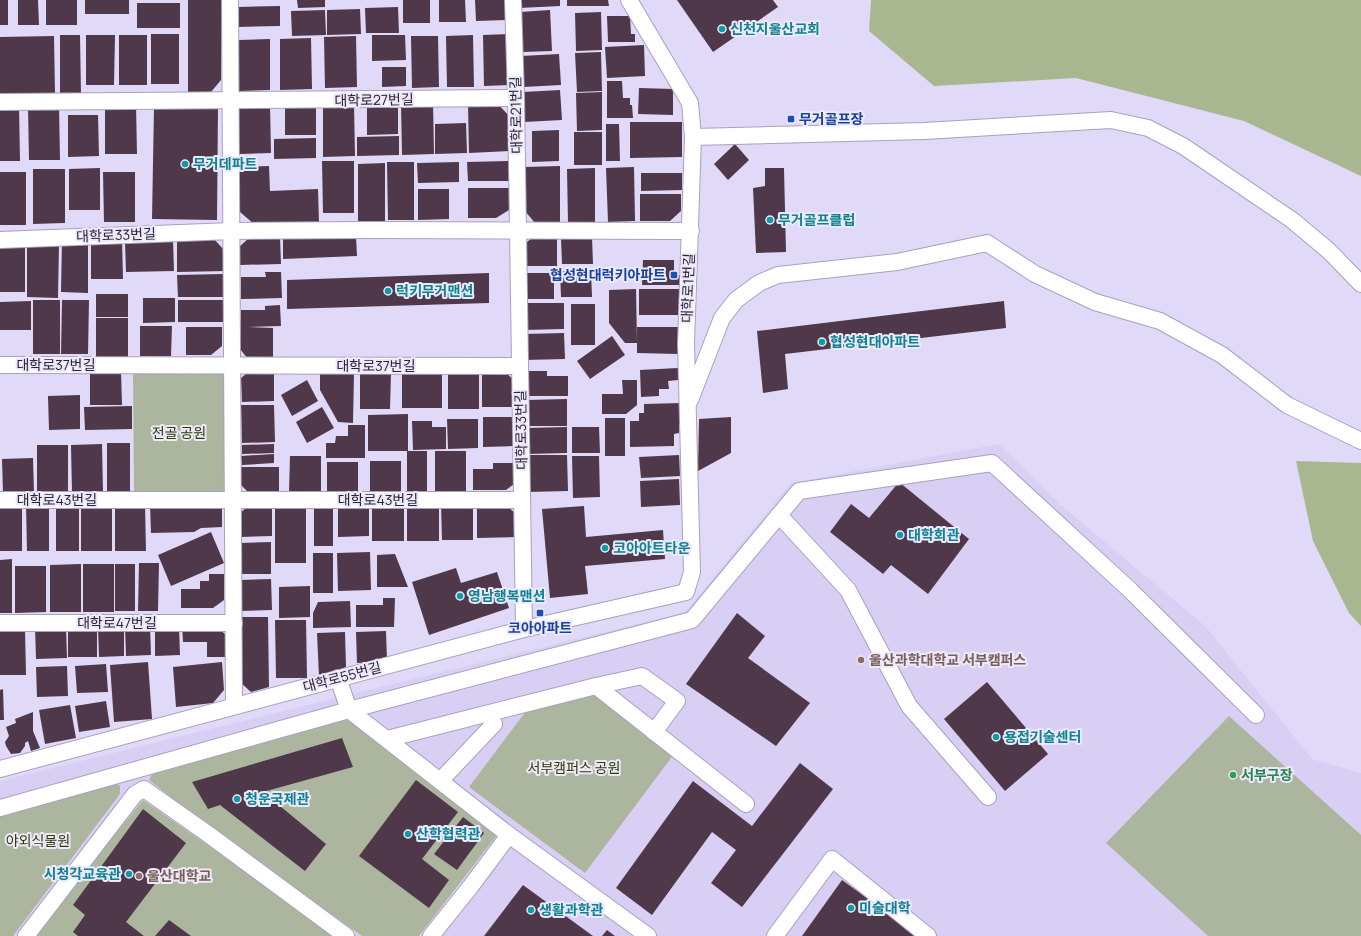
<svg xmlns="http://www.w3.org/2000/svg" width="1361" height="936" font-family="Manrope,'Noto Sans KR',sans-serif">
<rect width="100%" height="100%" fill="#e1d9f8"/>
<path fill="#d9cff5" d="M 999,444 L 1062,506 L 1206,627 L 1312,759 L 1361,773 L 1361,936 L 0,936 L 0,781 L 685,612 L 791,483 Z"/>
<g fill="#acb69e">
<path d="M 226,372 L 225,494 L 134,492 L 133,373 Z"/>
<path d="M 596,686 L 677,750 L 585,873 L 469,787 L 532,703 Z"/>
<path d="M 1229,716 L 1361,835 L 1361,936 L 1208,936 L 1106,843 Z"/>
<path d="M 345,718 L 497,835 L 419,936 L 362,936 L 208,826 L 149,780 L 152,774 Z"/>
<path d="M 114,781 L 120,786 L 120,793 L 117,798 L 13,936 L 0,936 L 0,813 Z"/>
<path d="M 143,800 L 235,864 L 334,936 L 33,936 Z"/>
</g>
<g fill="#a9b791">
<path d="M 871,0 L 1361,0 L 1361,176 L 1244,121 L 1076,78 L 934,86 L 869,31 Z"/>
<path d="M 1296,461 L 1361,463 L 1361,626 L 1349,613 L 1313,541 Z"/>
</g>
<g fill="#4f3849">
<rect x="0" y="0" width="8" height="25"/>
<path d="M 18,0 L 38,0 L 39,25 L 18,25 Z"/>
<rect x="46" y="0" width="31" height="25"/>
<rect x="85" y="0" width="44" height="14"/>
<path d="M 188,0 L 222,0 L 221,80 L 211,92 L 188,92 Z"/>
<path d="M 297,0 L 325,0 L 325,7 L 298,8 Z"/>
<rect x="403" y="0" width="27" height="23"/>
<path d="M 439,0 L 465,0 L 466,22 L 439,22 Z"/>
<path d="M 475,0 L 506,0 L 506,20 L 476,21 Z"/>
<path d="M 519,0 L 560,0 L 560,6 L 519,8 Z"/>
<path d="M 567,0 L 608,0 L 609,6 L 567,6 Z"/>
<path d="M 677,0 L 773,0 L 778,7 L 713,52 Z"/>
<rect x="137" y="3" width="43" height="25"/>
<path d="M 280,6 L 280,26 L 238,27 L 238,7 Z"/>
<path d="M 398,7 L 399,33 L 366,33 L 365,8 Z"/>
<path d="M 360,9 L 361,34 L 327,35 L 327,10 Z"/>
<path d="M 325,10 L 326,35 L 292,36 L 291,11 Z"/>
<path d="M 550,10 L 552,51 L 522,52 L 520,12 Z"/>
<path d="M 601,12 L 602,50 L 576,51 L 575,13 Z"/>
<path d="M 607,16 L 630,16 L 631,34 L 635,34 L 635,42 L 608,42 Z"/>
<rect x="151" y="34" width="28" height="50"/>
<path d="M 510,34 L 511,85 L 484,86 L 483,35 Z"/>
<path d="M 60,35 L 80,35 L 81,94 L 60,94 Z"/>
<path d="M 86,35 L 115,35 L 114,85 L 86,85 Z"/>
<rect x="119" y="35" width="28" height="50"/>
<path d="M 372,35 L 405,35 L 406,60 L 372,61 Z"/>
<path d="M 473,35 L 474,87 L 447,87 L 446,36 Z"/>
<path d="M 54,36 L 55,94 L 0,95 L 0,37 Z"/>
<path d="M 356,36 L 357,87 L 325,88 L 324,37 Z"/>
<path d="M 411,36 L 438,36 L 439,87 L 412,88 Z"/>
<path d="M 311,38 L 312,89 L 280,90 L 280,39 Z"/>
<path d="M 270,39 L 270,90 L 239,91 L 238,40 Z"/>
<path d="M 644,45 L 645,76 L 607,78 L 605,47 Z"/>
<path d="M 601,52 L 602,91 L 577,92 L 575,53 Z"/>
<path d="M 559,54 L 561,85 L 523,87 L 521,56 Z"/>
<path d="M 382,67 L 406,67 L 406,86 L 382,87 Z"/>
<path d="M 607,81 L 622,81 L 623,98 L 630,98 L 630,105 L 632,105 L 633,118 L 607,118 Z"/>
<path d="M 639,88 L 673,89 L 673,115 L 638,114 Z"/>
<path d="M 560,90 L 562,120 L 524,122 L 523,92 Z"/>
<path d="M 602,92 L 602,130 L 577,131 L 576,93 Z"/>
<path d="M 433,102 L 434,154 L 402,155 L 401,103 Z"/>
<path d="M 497,103 L 510,117 L 510,151 L 469,153 L 468,104 Z"/>
<path d="M 316,104 L 316,135 L 285,135 L 285,105 Z"/>
<path d="M 354,104 L 355,156 L 323,157 L 323,105 Z"/>
<path d="M 367,104 L 398,104 L 398,134 L 367,135 Z"/>
<path d="M 19,105 L 20,161 L 0,161 L 0,106 Z"/>
<path d="M 28,105 L 59,105 L 60,160 L 29,160 Z"/>
<path d="M 136,105 L 137,154 L 105,154 L 105,106 Z"/>
<path d="M 270,105 L 271,153 L 239,154 L 238,106 Z"/>
<path d="M 154,107 L 218,108 L 217,220 L 152,219 Z"/>
<path d="M 68,115 L 98,115 L 99,156 L 68,157 Z"/>
<path d="M 630,122 L 682,122 L 682,157 L 630,158 Z"/>
<path d="M 466,123 L 467,153 L 435,154 L 435,124 Z"/>
<path d="M 606,124 L 619,124 L 620,161 L 606,161 Z"/>
<path d="M 559,130 L 559,161 L 532,162 L 532,131 Z"/>
<rect x="574" y="132" width="28" height="33"/>
<path d="M 399,136 L 399,155 L 357,156 L 357,137 Z"/>
<path d="M 316,138 L 316,158 L 274,159 L 274,139 Z"/>
<path d="M 735,144 L 749,160 L 728,180 L 714,164 Z"/>
<path d="M 322,161 L 354,161 L 354,213 L 323,213 Z"/>
<path d="M 509,161 L 509,181 L 468,181 L 467,162 Z"/>
<path d="M 387,162 L 414,162 L 414,220 L 388,220 Z"/>
<path d="M 459,162 L 459,182 L 418,183 L 417,163 Z"/>
<path d="M 385,163 L 385,221 L 358,221 L 358,164 Z"/>
<path d="M 269,166 L 270,191 L 318,189 L 319,222 L 254,224 L 240,212 L 239,167 Z"/>
<path d="M 560,166 L 560,223 L 535,223 L 525,211 L 524,167 Z"/>
<path d="M 634,167 L 635,221 L 608,222 L 606,168 Z"/>
<path d="M 100,168 L 100,210 L 69,210 L 69,169 Z"/>
<path d="M 595,168 L 595,222 L 568,223 L 567,169 Z"/>
<path d="M 765,168 L 784,168 L 786,252 L 756,253 L 753,188 L 765,186 Z"/>
<path d="M 33,169 L 65,169 L 65,223 L 33,224 Z"/>
<rect x="0" y="172" width="26" height="53"/>
<path d="M 103,172 L 135,172 L 135,222 L 104,222 Z"/>
<path d="M 641,173 L 682,173 L 682,190 L 641,191 Z"/>
<path d="M 468,188 L 509,188 L 509,210 L 496,218 L 468,218 Z"/>
<path d="M 418,189 L 449,189 L 449,219 L 418,220 Z"/>
<path d="M 640,194 L 681,194 L 681,211 L 670,221 L 640,221 Z"/>
<path d="M 356,236 L 357,256 L 283,259 L 283,238 Z"/>
<path d="M 280,237 L 281,264 L 240,265 L 239,247 L 249,238 Z"/>
<path d="M 592,237 L 593,264 L 562,264 L 561,238 Z"/>
<path d="M 532,238 L 557,238 L 557,266 L 522,266 L 522,246 Z"/>
<path d="M 122,239 L 123,279 L 91,279 L 91,240 Z"/>
<path d="M 214,239 L 224,250 L 225,271 L 177,272 L 177,240 Z"/>
<path d="M 62,240 L 88,240 L 88,293 L 61,292 Z"/>
<path d="M 173,240 L 174,271 L 126,272 L 125,241 Z"/>
<path d="M 27,243 L 59,243 L 58,298 L 27,297 Z"/>
<rect x="0" y="245" width="25" height="47"/>
<path d="M 643,260 L 674,260 L 674,275 L 680,275 L 680,285 L 642,285 Z"/>
<path d="M 560,271 L 591,271 L 592,297 L 561,297 Z"/>
<path d="M 265,272 L 281,272 L 282,298 L 241,299 L 241,277 L 266,277 Z"/>
<path d="M 489,273 L 489,303 L 287,309 L 287,280 Z"/>
<rect x="523" y="273" width="31" height="26"/>
<path d="M 223,274 L 223,297 L 178,297 L 177,275 Z"/>
<path d="M 636,289 L 637,343 L 625,343 L 609,323 L 609,290 Z"/>
<rect x="639" y="289" width="40" height="26"/>
<rect x="96" y="294" width="32" height="23"/>
<path d="M 143,298 L 175,298 L 175,322 L 143,323 Z"/>
<rect x="33" y="300" width="27" height="54"/>
<path d="M 62,300 L 89,300 L 88,354 L 61,354 Z"/>
<rect x="178" y="300" width="45" height="22"/>
<path d="M 31,301 L 31,330 L 0,330 L 0,302 Z"/>
<path d="M 1004,301 L 1006,328 L 785,354 L 788,389 L 763,393 L 757,331 Z"/>
<path d="M 524,303 L 564,303 L 564,329 L 524,330 Z"/>
<rect x="571" y="304" width="24" height="41"/>
<path d="M 280,305 L 281,326 L 248,327 L 273,328 L 273,359 L 248,359 L 240,349 L 241,310 L 265,310 L 265,306 Z"/>
<rect x="96" y="318" width="32" height="39"/>
<path d="M 140,326 L 172,326 L 171,356 L 140,356 Z"/>
<path d="M 186,327 L 222,327 L 222,346 L 211,355 L 186,355 Z"/>
<path d="M 637,327 L 678,327 L 678,354 L 637,353 Z"/>
<path d="M 564,333 L 565,359 L 524,360 L 524,334 Z"/>
<path d="M 612,336 L 625,355 L 590,379 L 577,361 Z"/>
<path d="M 678,368 L 680,369 L 681,379 L 678,380 L 668,381 L 669,389 L 659,389 L 659,396 L 641,397 L 640,370 Z"/>
<path d="M 252,369 L 274,369 L 274,401 L 242,402 L 241,378 Z"/>
<path d="M 90,371 L 121,371 L 122,405 L 90,405 Z"/>
<path d="M 320,371 L 354,372 L 353,423 L 338,422 L 320,390 Z"/>
<path d="M 442,371 L 442,408 L 402,408 L 402,372 Z"/>
<path d="M 482,371 L 504,371 L 515,381 L 515,407 L 482,407 Z"/>
<path d="M 526,371 L 547,371 L 547,376 L 568,376 L 568,396 L 526,396 Z"/>
<rect x="448" y="372" width="31" height="37"/>
<path d="M 360,373 L 391,373 L 390,409 L 360,409 Z"/>
<path d="M 307,380 L 318,401 L 292,416 L 281,395 Z"/>
<path d="M 622,380 L 637,380 L 637,405 L 626,414 L 602,414 L 602,394 L 623,394 Z"/>
<path d="M 80,395 L 80,429 L 49,430 L 48,396 Z"/>
<path d="M 567,399 L 567,426 L 527,426 L 526,400 Z"/>
<path d="M 681,403 L 681,423 L 679,423 L 679,433 L 674,434 L 674,446 L 630,447 L 630,421 L 639,421 L 639,413 L 644,413 L 644,404 Z"/>
<path d="M 241,405 L 274,405 L 275,442 L 242,443 Z"/>
<path d="M 132,406 L 132,429 L 85,430 L 84,407 Z"/>
<path d="M 322,407 L 334,428 L 307,443 L 296,422 Z"/>
<path d="M 408,414 L 408,451 L 368,451 L 368,415 Z"/>
<path d="M 483,417 L 513,417 L 514,446 L 483,447 Z"/>
<path d="M 731,417 L 731,453 L 698,471 L 699,419 Z"/>
<rect x="605" y="418" width="20" height="38"/>
<path d="M 447,419 L 478,419 L 478,448 L 448,449 Z"/>
<path d="M 412,421 L 432,421 L 432,427 L 446,427 L 446,449 L 413,450 Z"/>
<path d="M 348,425 L 365,425 L 365,458 L 326,458 L 326,443 L 335,443 L 336,436 L 348,436 Z"/>
<path d="M 567,427 L 567,453 L 527,454 L 527,428 Z"/>
<path d="M 572,427 L 599,427 L 600,453 L 572,453 Z"/>
<rect x="107" y="443" width="23" height="48"/>
<path d="M 102,444 L 103,492 L 72,492 L 71,445 Z"/>
<path d="M 274,444 L 274,453 L 242,454 L 242,445 Z"/>
<path d="M 37,445 L 68,445 L 68,492 L 37,493 Z"/>
<rect x="407" y="451" width="20" height="41"/>
<rect x="435" y="451" width="31" height="40"/>
<path d="M 274,454 L 274,463 L 242,465 L 241,456 Z"/>
<path d="M 527,455 L 567,455 L 568,491 L 527,492 Z"/>
<path d="M 679,455 L 680,476 L 641,478 L 639,457 Z"/>
<path d="M 290,456 L 321,456 L 321,493 L 289,493 Z"/>
<path d="M 572,456 L 599,456 L 600,497 L 573,498 Z"/>
<path d="M 33,458 L 34,493 L 3,493 L 2,459 Z"/>
<rect x="370" y="461" width="31" height="31"/>
<rect x="327" y="462" width="31" height="31"/>
<path d="M 493,463 L 515,463 L 514,484 L 506,490 L 473,490 L 473,469 L 493,469 Z"/>
<path d="M 240,467 L 279,467 L 279,494 L 251,495 L 241,485 Z"/>
<path d="M 679,479 L 680,505 L 641,507 L 640,481 Z"/>
<path d="M 899,482 L 969,539 L 928,594 L 891,565 L 883,574 L 830,532 L 851,504 L 869,518 Z"/>
<rect x="56" y="503" width="23" height="48"/>
<path d="M 112,503 L 112,551 L 81,551 L 81,504 Z"/>
<path d="M 26,504 L 49,504 L 49,551 L 27,551 Z"/>
<path d="M 115,504 L 145,504 L 146,551 L 115,551 Z"/>
<path d="M 150,504 L 222,504 L 222,527 L 201,528 L 194,532 L 151,533 Z"/>
<path d="M 251,504 L 272,504 L 272,536 L 240,537 L 240,513 Z"/>
<path d="M 441,504 L 473,504 L 473,540 L 442,540 Z"/>
<rect x="0" y="505" width="22" height="46"/>
<rect x="275" y="505" width="31" height="58"/>
<rect x="372" y="505" width="32" height="36"/>
<path d="M 439,505 L 439,541 L 407,541 L 407,506 Z"/>
<path d="M 506,505 L 517,515 L 517,537 L 477,538 L 477,506 Z"/>
<rect x="314" y="506" width="19" height="40"/>
<path d="M 338,506 L 369,506 L 369,536 L 338,537 Z"/>
<path d="M 584,506 L 586,537 L 663,530 L 665,559 L 585,566 L 588,594 L 550,598 L 542,509 Z"/>
<path d="M 211,532 L 224,563 L 171,586 L 158,555 Z"/>
<path d="M 271,542 L 271,574 L 240,574 L 240,543 Z"/>
<path d="M 370,552 L 371,590 L 338,591 L 337,553 Z"/>
<rect x="313" y="553" width="20" height="40"/>
<path d="M 395,554 L 408,587 L 377,587 L 377,555 Z"/>
<path d="M 12,559 L 12,613 L 0,613 L 0,560 Z"/>
<path d="M 139,563 L 159,563 L 158,611 L 138,611 Z"/>
<path d="M 81,564 L 81,612 L 50,612 L 50,565 Z"/>
<rect x="83" y="564" width="31" height="48"/>
<rect x="115" y="564" width="20" height="47"/>
<path d="M 15,566 L 46,566 L 46,612 L 15,613 Z"/>
<path d="M 456,568 L 461,583 L 497,572 L 509,608 L 429,635 L 412,582 Z"/>
<path d="M 209,574 L 224,574 L 224,600 L 213,608 L 181,608 L 181,589 L 200,589 L 200,581 L 209,581 Z"/>
<path d="M 271,579 L 272,610 L 240,611 L 240,580 Z"/>
<path d="M 310,586 L 310,617 L 279,618 L 279,587 Z"/>
<path d="M 383,598 L 395,598 L 394,627 L 356,627 L 356,605 L 383,605 Z"/>
<path d="M 350,601 L 351,627 L 313,628 L 313,613 L 318,602 Z"/>
<path d="M 737,613 L 765,636 L 748,658 L 810,703 L 776,746 L 686,684 Z"/>
<path d="M 241,617 L 268,617 L 269,687 L 251,692 L 241,683 Z"/>
<path d="M 275,620 L 306,620 L 307,678 L 276,678 Z"/>
<path d="M 150,625 L 151,655 L 126,656 L 125,626 Z"/>
<path d="M 155,626 L 179,626 L 180,655 L 155,656 Z"/>
<path d="M 182,626 L 215,626 L 225,634 L 225,657 L 207,657 L 207,642 L 183,642 Z"/>
<path d="M 35,627 L 66,627 L 67,658 L 36,659 Z"/>
<rect x="68" y="627" width="29" height="30"/>
<path d="M 98,627 L 124,627 L 124,656 L 99,657 Z"/>
<path d="M 0,629 L 25,629 L 26,675 L 0,675 Z"/>
<path d="M 386,631 L 387,661 L 357,663 L 356,632 Z"/>
<path d="M 345,632 L 346,667 L 319,677 L 317,633 Z"/>
<path d="M 148,662 L 152,719 L 114,722 L 110,665 Z"/>
<path d="M 222,662 L 224,690 L 213,703 L 176,707 L 173,667 Z"/>
<path d="M 106,664 L 108,692 L 77,693 L 75,666 Z"/>
<path d="M 67,666 L 68,696 L 37,697 L 36,667 Z"/>
<path d="M 987,682 L 1048,754 L 1005,791 L 944,719 Z"/>
<path d="M 3,689 L 4,720 L 0,720 L 0,690 Z"/>
<path d="M 106,701 L 110,727 L 79,732 L 75,706 Z"/>
<path d="M 70,705 L 76,738 L 45,744 L 39,710 Z"/>
<path d="M 33,712 L 33,731 L 40,748 L 31,751 L 28,741 L 25,743 L 25,746 L 20,753 L 11,754 L 6,746 L 5,742 L 9,736 L 6,727 L 16,723 L 15,719 Z"/>
<path d="M 342,738 L 353,767 L 263,792 L 326,844 L 305,871 L 220,805 L 208,809 L 192,782 Z"/>
<path d="M 800,763 L 833,789 L 742,907 L 711,883 L 736,850 L 712,832 L 652,915 L 616,888 L 693,781 L 752,826 Z"/>
<path d="M 416,780 L 458,812 L 422,859 L 449,880 L 429,908 L 359,856 Z"/>
<path d="M 143,809 L 186,843 L 126,922 L 144,936 L 78,936 L 73,932 L 85,915 L 73,905 Z"/>
<path d="M 463,817 L 484,833 L 457,870 L 434,854 Z"/>
<path d="M 842,880 L 919,936 L 802,936 Z"/>
<path d="M 523,885 L 593,936 L 484,936 Z"/>
<path d="M 169,920 L 191,936 L 155,936 Z"/>
<path d="M 607,930 L 615,936 L 602,936 Z"/>
</g>
<g fill="none" stroke-linecap="round" stroke-linejoin="round">
<defs>
<g id="minor">
<path d="M 230,0 L 234,705"/>
<path d="M 513,0 L 516,98 L 524,629"/>
<path d="M 0,102 L 516,98"/>
<path d="M 693,137 L 924,131 L 1111,120 L 1148,128 L 1183,146 L 1292,220 L 1329,251 L 1361,284"/>
<path d="M 0,240 L 232,231 L 368,230 L 691,231"/>
<path d="M 0,365 L 520,366"/>
<path d="M 690,400 L 722,318 L 736,300 L 759,283 L 778,275 L 897,262 L 987,243 L 1035,274 L 1095,302 L 1160,321 L 1222,355 L 1287,405 L 1361,441"/>
<path d="M 0,500 L 522,500"/>
<path d="M 779,515 L 848,590 L 909,706 L 988,797"/>
<path d="M 0,623 L 234,623"/>
<path d="M 338,678 L 349,710 L 509,835"/>
<path d="M 596,686 L 746,804"/>
<path d="M 387,739 L 596,686 L 642,676 L 677,701 L 654,732"/>
<path d="M 0,769 L 524,629 L 686,592 L 692,572 L 686,344 L 693,137 L 690,103 L 629,0"/>
<path d="M 440,781 L 494,724 L 489,714"/>
<path d="M 0,808 L 349,710 L 692,620 L 799,491 L 992,463 L 1130,590 L 1256,715"/>
<path d="M 26,936 L 135,794 L 144,789 L 208,834 L 346,936"/>
<path d="M 431,936 L 471,886 L 509,835 L 648,936"/>
<path d="M 775,936 L 832,859 L 928,936"/>
</g>
</defs>
<use href="#minor" stroke="#a8a1be" stroke-width="18"/>
<use href="#minor" stroke="#fff" stroke-width="16"/>
</g>
<g fill="#0f9aa8" stroke="#ede8fb" stroke-width="1.5">
<circle cx="722" cy="29" r="4"/>
<circle cx="185" cy="164" r="4"/>
<circle cx="770" cy="220" r="4"/>
<circle cx="388" cy="291" r="4"/>
<circle cx="822" cy="342" r="4"/>
<circle cx="900" cy="535" r="4"/>
<circle cx="605" cy="548" r="4"/>
<circle cx="460" cy="596" r="4"/>
<circle cx="996" cy="737" r="4"/>
<circle cx="237" cy="799" r="4"/>
<circle cx="408" cy="834" r="4"/>
<circle cx="129" cy="874" r="4"/>
<circle cx="851" cy="908" r="4"/>
<circle cx="531" cy="910" r="4"/>
</g>
<g fill="#1a4fb4" stroke="#ede8fb" stroke-width="1.5">
<rect x="787" y="115" width="8" height="8" rx="2"/>
<rect x="670" y="271" width="8" height="8" rx="2"/>
<rect x="536" y="609" width="8" height="8" rx="2"/>
</g>
<g fill="#8d6e63" stroke="#ede8fb" stroke-width="1.5">
<circle cx="861" cy="660" r="4"/>
<circle cx="139" cy="876" r="4"/>
</g>
<circle fill="#2e9e5b" stroke="#ede8fb" stroke-width="1.5" cx="1233" cy="775" r="4"/>
<g text-anchor="middle" stroke-width="4" stroke-linejoin="round" paint-order="stroke">
<g font-size="14" font-weight="bold" fill="#0d838f" stroke="#ede8fb" text-anchor="start">
<text x="730" y="34">신천지울산교회</text>
<text x="193" y="169">무거데파트</text>
<text x="778" y="225">무거골프클럽</text>
<text x="396" y="296">럭키무거맨션</text>
<text x="830" y="347">협성현대아파트</text>
<text x="908" y="540">대학회관</text>
<text x="613" y="553">코아아트타운</text>
<text x="468" y="601">영남행복맨션</text>
<text x="1004" y="742">용접기술센터</text>
<text x="245" y="804">청운국제관</text>
<text x="416" y="839">산학협력관</text>
<text x="121" y="879" text-anchor="end">시청각교육관</text>
<text x="859" y="913">미술대학</text>
<text x="539" y="915">생활과학관</text>
</g>
<g font-size="14" fill="#292631" stroke="#ede8fb">
<text transform="translate(374 100) rotate(-1)" y="5">대학로27번길</text>
<text transform="translate(516 115) rotate(-91)" y="5">대학로21번길</text>
<text transform="translate(116 235) rotate(-2)" y="5">대학로33번길</text>
<text transform="translate(688 288) rotate(-88)" y="5">대학로1번길</text>
<text x="56" y="370">대학로37번길</text>
<text x="376" y="371">대학로37번길</text>
<text transform="translate(521 430) rotate(-91)" y="5">대학로33번길</text>
<text x="57" y="505">대학로43번길</text>
<text x="378" y="505">대학로43번길</text>
<text x="117" y="628">대학로47번길</text>
<text transform="translate(342 677) rotate(-15)" y="5">대학로55번길</text>
</g>
<g font-size="14" font-weight="bold" fill="#164399" stroke="#ede8fb" text-anchor="start">
<text x="799" y="124">무거골프장</text>
<text x="666" y="280" text-anchor="end">협성현대럭키아파트</text>
<text x="540" y="633" text-anchor="middle">코아아파트</text>
</g>
<g font-size="14" fill="#2e3d00" stroke="#ede8fb">
<text x="179" y="438">전골 공원</text>
<text x="574" y="773">서부캠퍼스 공원</text>
<text x="38" y="846">야외식물원</text>
</g>
<g font-size="14" font-weight="bold" fill="#785e54" stroke="#ede8fb" text-anchor="start">
<text x="869" y="665">울산과학대학교 서부캠퍼스</text>
<text x="147" y="881">울산대학교</text>
</g>
<g font-size="14" font-weight="bold" fill="#27864d" stroke="#ede8fb" text-anchor="start">
<text x="1241" y="780">서부구장</text>
</g>
</g>
</svg>
